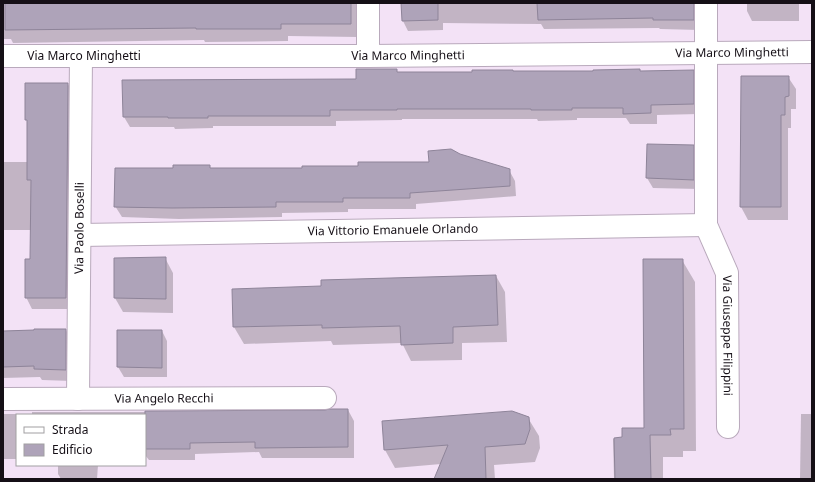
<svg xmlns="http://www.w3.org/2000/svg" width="815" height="482" font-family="'Noto Sans',sans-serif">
<rect width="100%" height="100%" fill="#f3e2f6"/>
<g fill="#0003">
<path d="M 3,3 L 357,3 L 357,37 L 288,36 L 288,41 L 205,42 L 204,40 L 13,43 L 11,39 L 3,39 Z"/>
<path d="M 402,3 L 704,3 L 699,30 L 660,29 L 659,28 L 544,29 L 541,24 L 443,23 L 443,30 L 408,31 L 403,21 Z"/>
<path d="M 747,3 L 799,3 L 799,21 L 752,21 L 747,11 Z"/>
<path d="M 396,70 L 398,73 L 594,72 L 640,70 L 641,72 L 693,71 L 699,82 L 699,114 L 657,115 L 657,124 L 630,124 L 626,118 L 577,118 L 577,120 L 538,121 L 537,119 L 402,119 L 402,120 L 336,121 L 336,126 L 213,126 L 213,128 L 175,129 L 174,127 L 130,127 L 124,117 L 357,80 Z"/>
<path d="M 742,77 L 788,77 L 796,89 L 796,109 L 791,109 L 791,128 L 788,128 L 788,220 L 748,220 L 741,207 Z"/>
<path d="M 68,84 L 74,95 L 72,309 L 32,309 L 26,297 L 31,260 L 31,230 L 3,230 L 3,162 L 28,162 Z"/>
<path d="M 693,146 L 699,156 L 699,189 L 653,188 L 647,178 Z"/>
<path d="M 460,155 L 509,170 L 515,181 L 516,196 L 416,204 L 416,209 L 348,209 L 348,212 L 282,213 L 282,217 L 179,219 L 122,217 L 115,206 L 174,169 L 209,166 L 211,169 L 303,169 L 430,163 Z"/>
<path d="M 165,258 L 173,273 L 173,313 L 123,312 L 115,298 L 115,259 Z"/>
<path d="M 682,260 L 695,282 L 696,451 L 683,451 L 683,457 L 663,457 L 663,479 L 614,479 L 613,439 L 623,438 L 645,429 Z"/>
<path d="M 496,276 L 505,292 L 507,342 L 462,343 L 462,360 L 411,361 L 402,343 L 333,345 L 331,341 L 244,344 L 234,327 L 322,287 Z"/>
<path d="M 66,330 L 72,342 L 72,381 L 42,380 L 40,377 L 3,378 L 3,331 Z"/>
<path d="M 162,331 L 167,341 L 167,377 L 124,377 L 118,367 Z"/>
<path d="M 348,410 L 354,421 L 354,458 L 262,458 L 259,452 L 195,454 L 195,460 L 149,460 L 145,455 L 145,415 L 17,415 L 17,459 L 3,459 L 3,414 L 32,414 L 32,412 L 325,412 Z"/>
<path d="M 801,414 L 812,414 L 812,479 L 800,479 Z"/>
<path d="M 528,418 L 539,436 L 540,448 L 535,462 L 494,465 L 495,479 L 435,479 L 441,464 L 395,468 L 385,450 L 383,422 Z"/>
<path d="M 58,465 L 98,465 L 97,479 L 61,479 L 58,474 Z"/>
</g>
<g fill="#aea3b9" stroke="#8e8499">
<path d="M 5,3 L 351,3 L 351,24 L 281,24 L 281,29 L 196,29 L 196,28 L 5,30 Z"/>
<path d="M 401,3 L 438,3 L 438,20 L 402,21 Z"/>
<path d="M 537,3 L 694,3 L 694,20 L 653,20 L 653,18 L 538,20 Z"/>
<path d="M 356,69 L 397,69 L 397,72 L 472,72 L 472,70 L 513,70 L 513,71 L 593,71 L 593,70 L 640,69 L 640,71 L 694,70 L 694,104 L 651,105 L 651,113 L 623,114 L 623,108 L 572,108 L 572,110 L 531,110 L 531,109 L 397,109 L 397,110 L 330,110 L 330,116 L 208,116 L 208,118 L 168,118 L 168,117 L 123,117 L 122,80 L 356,79 Z"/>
<path d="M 741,76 L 789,76 L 789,96 L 785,97 L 785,115 L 781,115 L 781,207 L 740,207 Z"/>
<path d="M 25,83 L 68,83 L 66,298 L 25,298 L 25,259 L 30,259 L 31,180 L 27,180 L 27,120 L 25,120 Z"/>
<path d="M 647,144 L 694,145 L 694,180 L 646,178 Z"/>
<path d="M 451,149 L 460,154 L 510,169 L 510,186 L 410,193 L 410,198 L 343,198 L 343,202 L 276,202 L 276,207 L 172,208 L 114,207 L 115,168 L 173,168 L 173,165 L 210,165 L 210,168 L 302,168 L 302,166 L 358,166 L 358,162 L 429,162 L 428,151 Z"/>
<path d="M 166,257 L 166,299 L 114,298 L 114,258 Z"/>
<path d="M 643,259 L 683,259 L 684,429 L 670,429 L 671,435 L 650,435 L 651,479 L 615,479 L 614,438 L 622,437 L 622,428 L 644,428 Z"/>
<path d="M 496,275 L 498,325 L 453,327 L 453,343 L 401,345 L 400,326 L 322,328 L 322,325 L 233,327 L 232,289 L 321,286 L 321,280 Z"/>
<path d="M 34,329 L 66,329 L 66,370 L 34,369 L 34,366 L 3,367 L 3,331 L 34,330 Z"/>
<path d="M 117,330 L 162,330 L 162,368 L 117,367 Z"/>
<path d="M 330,409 L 348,409 L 348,447 L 255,448 L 255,442 L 190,443 L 190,449 L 145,449 L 145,411 L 325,410 Z"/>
<path d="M 512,411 L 529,417 L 530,429 L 525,444 L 485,447 L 486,479 L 434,479 L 448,445 L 384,450 L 382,421 Z"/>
</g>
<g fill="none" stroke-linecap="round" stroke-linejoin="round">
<defs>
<g id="street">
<path d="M 368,3 L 368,56"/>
<path id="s1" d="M 706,3 L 706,225 L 727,273 L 728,427"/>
<path id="s2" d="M 3,56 L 368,56 L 812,52"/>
<path id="s3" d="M 80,235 L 706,225"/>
<path id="s4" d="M 3,399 L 325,398"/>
<path id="s5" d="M 78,399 L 81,56"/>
</g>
</defs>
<use href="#street" stroke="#b9a9bc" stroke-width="24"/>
<use href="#street" stroke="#fff" stroke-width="22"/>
</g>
<g text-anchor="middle" stroke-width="3.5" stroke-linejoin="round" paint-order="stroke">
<g font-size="12" fill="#150f16" stroke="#fff">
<text dy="4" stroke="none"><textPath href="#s2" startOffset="729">Via Marco Minghetti</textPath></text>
<text dy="4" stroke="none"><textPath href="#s2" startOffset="81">Via Marco Minghetti</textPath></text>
<text dy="4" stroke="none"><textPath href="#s2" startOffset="405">Via Marco Minghetti</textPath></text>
<text dy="4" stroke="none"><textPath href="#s5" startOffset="171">Via Paolo Boselli</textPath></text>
<text dy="4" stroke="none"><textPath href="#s3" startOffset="313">Via Vittorio Emanuele Orlando</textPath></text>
<text dy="4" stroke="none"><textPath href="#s1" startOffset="337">Via Giuseppe Filippini</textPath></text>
<text dy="4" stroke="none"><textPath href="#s4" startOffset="161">Via Angelo Recchi</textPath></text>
</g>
</g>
<rect width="815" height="482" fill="none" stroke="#150f16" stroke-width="8"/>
<rect x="16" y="414" width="130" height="52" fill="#ffffff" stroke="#a19fa2"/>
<rect x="24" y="427" width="20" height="6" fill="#ffffff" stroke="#a19fa2"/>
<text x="52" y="434" font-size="12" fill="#150f16">Strada</text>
<rect x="24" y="444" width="20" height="12" fill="#aea3b9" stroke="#a19fa2"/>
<text x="52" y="454" font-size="12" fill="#150f16">Edificio</text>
</svg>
